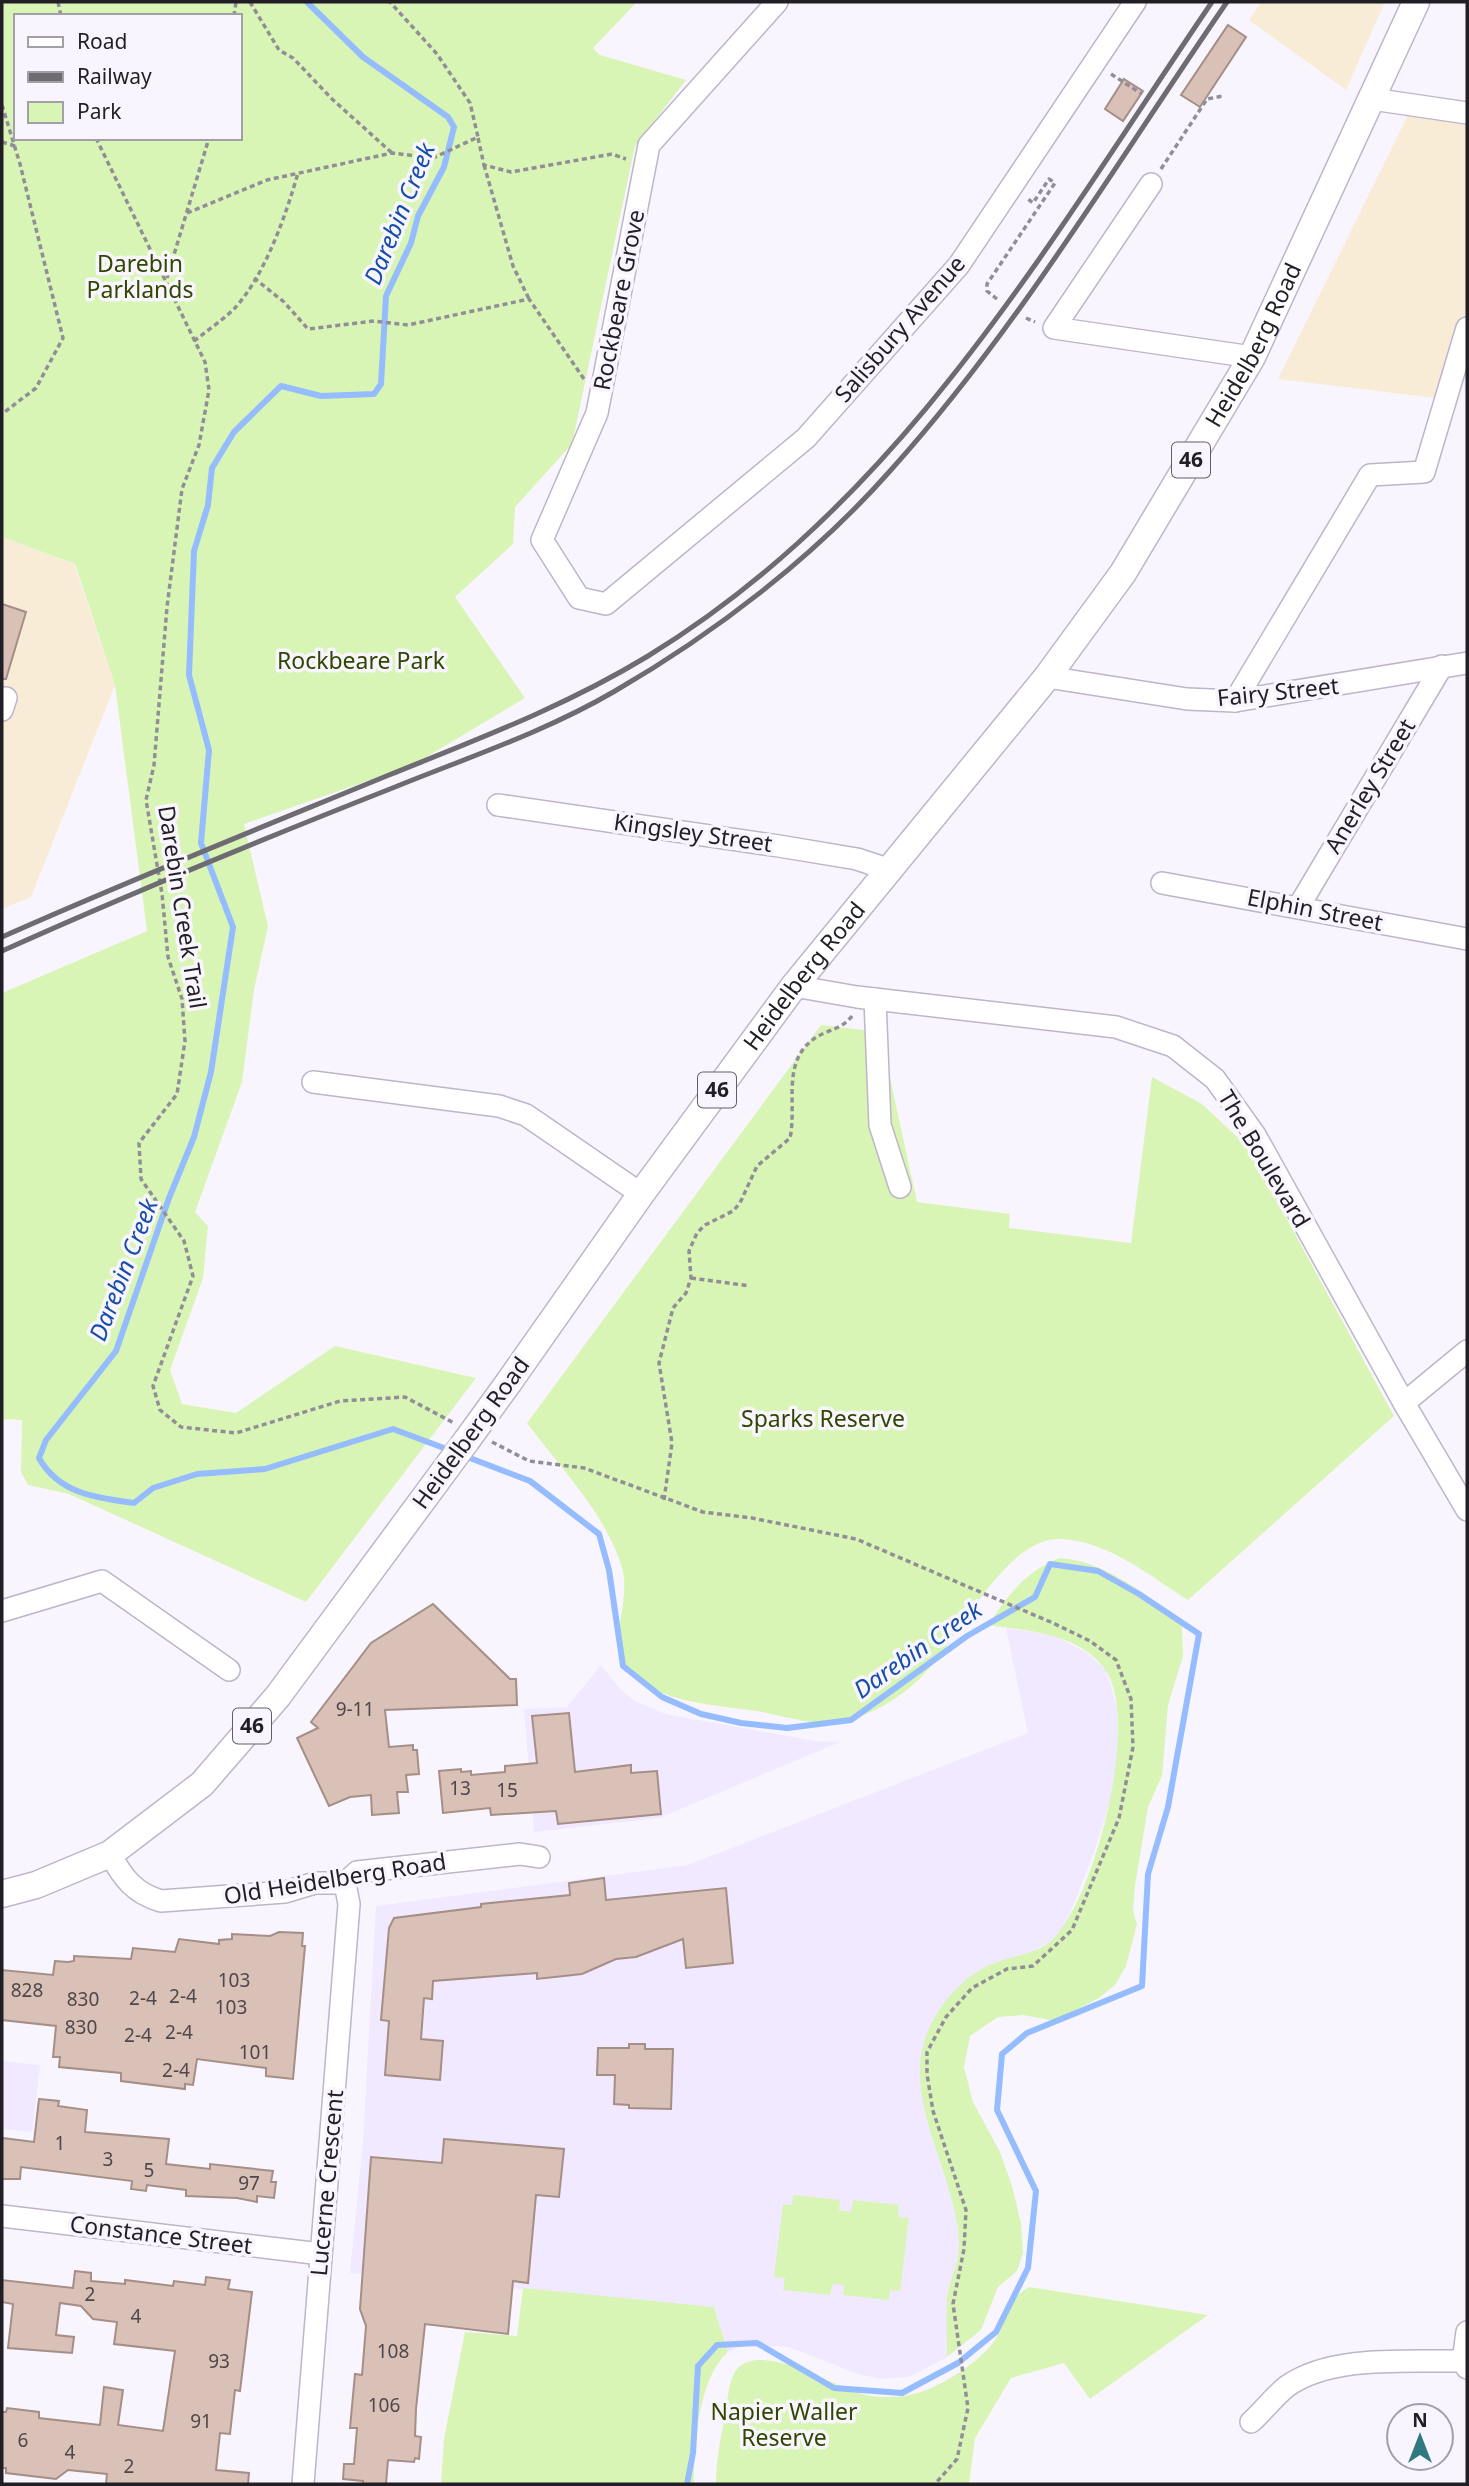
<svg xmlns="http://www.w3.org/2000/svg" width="1469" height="2486" font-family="'Noto Sans',sans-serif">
<rect width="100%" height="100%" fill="#f9f5fe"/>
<g fill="#f8ecd7">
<path d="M 1261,2 L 1385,2 L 1346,90 L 1249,20 Z"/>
<path d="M 1409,113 L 1467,121 L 1467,351 L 1452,400 L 1278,379 Z"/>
<path d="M 2,537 L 74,564 L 115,685 L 31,897 L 2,909 Z"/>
</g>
<g fill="#f0e9ff">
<path d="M 1006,1628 L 1054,1635 L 1087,1653 L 1106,1670 L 1117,1707 L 1120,1749 L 1111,1798 L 1093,1855 L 1065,1926 L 1053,1940 L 1027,1955 L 982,1969 L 951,1996 L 923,2046 L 921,2074 L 926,2112 L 954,2202 L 960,2249 L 947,2297 L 947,2357 L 909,2377 L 881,2379 L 858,2374 L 788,2347 L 745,2344 L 728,2352 L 714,2307 L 350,2273 L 363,2142 L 376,1906 L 688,1865 L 1028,1733 Z"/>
<path d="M 601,1665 L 621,1690 L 637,1702 L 665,1714 L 815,1741 L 840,1742 L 659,1818 L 534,1832 L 524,1709 L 567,1707 Z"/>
<path d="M 2,2061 L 40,2065 L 32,2132 L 2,2129 Z"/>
</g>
<g fill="#d9f5b5" fill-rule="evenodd">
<path d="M 2,2 L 637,2 L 593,48 L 600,55 L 686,80 L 635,146 L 572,444 L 515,507 L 513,544 L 455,597 L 525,698 L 413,765 L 244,824 L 268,926 L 254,990 L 242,1082 L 195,1212 L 208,1226 L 203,1278 L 170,1370 L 182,1404 L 236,1413 L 335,1346 L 476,1378 L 306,1602 L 69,1494 L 28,1485 L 21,1472 L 22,1420 L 2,1419 L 2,993 L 147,931 L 115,685 L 75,564 L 2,537 ZM 16,16 L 240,16 L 240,138 L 16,138 Z"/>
<path d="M 821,1025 L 880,1032 L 917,1202 L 1010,1214 L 1009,1228 L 1131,1243 L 1152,1077 L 1202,1104 L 1247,1146 L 1394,1416 L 1188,1600 C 1150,1576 1108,1541 1061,1539 C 1009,1536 963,1629 933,1664 C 911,1691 880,1712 846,1721 C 820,1728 783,1716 757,1711 C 718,1705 668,1704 636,1678 C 600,1650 633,1605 622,1568 C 606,1514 560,1467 527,1423 Z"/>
<path d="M 1059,1558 C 1104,1561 1140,1591 1175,1616 L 1182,1626 L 1183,1656 L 1168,1705 L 1162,1776 L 1148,1807 L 1135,1886 L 1133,1911 L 1137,1924 L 1126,1966 L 1115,1985 L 1099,1998 L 1055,2021 L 1023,2015 L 998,2017 L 970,2036 L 964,2067 L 973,2102 L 1000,2152 L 1012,2186 L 1021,2223 L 1023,2253 L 1017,2271 L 998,2287 L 981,2330 L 947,2357 C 947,2337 946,2317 947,2298 C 949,2281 959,2264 959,2247 C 959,2181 907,2111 923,2046 C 931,2013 960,1977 992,1964 C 1014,1955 1037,1955 1054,1938 C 1095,1897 1142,1717 1104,1668 C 1077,1633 1028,1631 988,1625 C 1008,1595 1025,1572 1059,1558 Z"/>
<path d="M 793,2195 L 840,2200 L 839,2210 L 851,2212 L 853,2200 L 899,2205 L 898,2217 L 909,2218 L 900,2291 L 890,2290 L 889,2300 L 843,2295 L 844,2285 L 832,2284 L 830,2295 L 783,2290 L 785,2278 L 774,2277 L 783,2204 L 792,2205 Z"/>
<path d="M 1029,2287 L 1208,2315 L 1090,2399 L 1064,2363 L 1011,2378 L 975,2438 L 969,2484 L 716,2484 C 716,2459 721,2436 726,2411 C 728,2397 729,2375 740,2366 C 769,2344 836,2388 866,2395 C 882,2399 909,2397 924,2391 C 947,2382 977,2363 993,2343 C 1008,2323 1005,2300 1029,2287 Z"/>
<path d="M 523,2288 L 714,2307 L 728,2352 C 698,2378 694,2446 694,2484 L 441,2484 L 444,2439 L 465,2332 L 517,2336 Z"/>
</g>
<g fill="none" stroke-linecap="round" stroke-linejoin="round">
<g stroke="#95bcfe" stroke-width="6">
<path d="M 307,2 L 363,57 L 448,117 L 454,127 L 444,167 L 418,216 L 411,243 L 386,296 L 381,384 L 374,394 L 321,396 L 281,386 L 234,432 L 212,468 L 208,505 L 194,551 L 189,675 L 209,750 L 201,843 L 233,927 L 211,1072 L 194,1137 L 169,1198 L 116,1351 L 46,1440 L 39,1458 C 59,1494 97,1498 134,1503 L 153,1488 L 197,1474 L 265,1469 L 393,1429 L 452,1451"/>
<path d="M 462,1455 L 530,1481 L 599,1534 L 609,1570 L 623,1666 L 662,1697 L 701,1714 L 741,1723 L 787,1728 L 851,1720 L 967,1636 L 1035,1597 L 1050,1564 L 1098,1571 L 1139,1594 L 1199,1634 L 1168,1807 L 1148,1874 L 1142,1986 L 1027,2033 L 1002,2054 L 997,2110 L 1036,2191 L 1028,2268 L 996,2332 L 958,2363 L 902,2393 L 834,2388 L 757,2343 L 717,2345 L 698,2366 L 693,2453 L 687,2484"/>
</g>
</g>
<g fill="#d9c1b7" stroke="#a58e85" stroke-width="2">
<path d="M 1228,25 L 1246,37 L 1200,107 L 1181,95 Z"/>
<path d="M 1124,79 L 1143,91 L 1123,121 L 1105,109 Z"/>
<path d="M 2,604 L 26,612 L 6,679 L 2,679 Z"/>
<path d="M 433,1604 L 510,1679 L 516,1679 L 517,1705 L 385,1710 L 389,1747 L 413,1745 L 413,1750 L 417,1750 L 419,1774 L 406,1775 L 408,1792 L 397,1792 L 399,1813 L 372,1815 L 371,1795 L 350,1797 L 329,1806 L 297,1738 L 318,1728 L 311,1722 L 371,1643 Z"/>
<path d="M 569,1713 L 575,1772 L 631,1765 L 631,1773 L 657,1771 L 661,1814 L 558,1824 L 556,1811 L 491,1815 L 490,1808 L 443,1813 L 439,1771 L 461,1769 L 461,1772 L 471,1771 L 471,1775 L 505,1772 L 505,1766 L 537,1763 L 532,1716 Z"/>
<path d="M 604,1878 L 606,1900 L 726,1888 L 733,1963 L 686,1968 L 683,1939 L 636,1957 L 616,1959 L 582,1974 L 537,1979 L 537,1973 L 433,1981 L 432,1999 L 424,1998 L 421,2039 L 443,2041 L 440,2080 L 385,2075 L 389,2021 L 381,2020 L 389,1928 L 394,1918 L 481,1907 L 481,1904 L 570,1895 L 569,1883 Z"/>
<path d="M 279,1932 L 303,1933 L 302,1946 L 305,1946 L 293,2079 L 266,2076 L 266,2068 L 197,2059 L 193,2085 L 185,2084 L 185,2089 L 121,2081 L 121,2073 L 59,2067 L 60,2057 L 53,2057 L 56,2026 L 2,2020 L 2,1970 L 53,1975 L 55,1961 L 68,1962 L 74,1961 L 74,1956 L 131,1959 L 133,1948 L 175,1952 L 179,1939 L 219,1944 L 219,1940 L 232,1939 L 232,1934 L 270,1936 Z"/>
<path d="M 629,2044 L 645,2044 L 645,2049 L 673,2049 L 671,2109 L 629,2108 L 629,2105 L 614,2104 L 615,2075 L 597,2075 L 598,2048 L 629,2048 Z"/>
<path d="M 39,2099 L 59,2101 L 58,2106 L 87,2110 L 85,2132 L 169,2139 L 166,2164 L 210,2169 L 210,2164 L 273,2171 L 271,2182 L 276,2182 L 274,2198 L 257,2196 L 257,2202 L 237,2198 L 186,2196 L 186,2190 L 147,2185 L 146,2191 L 131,2189 L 132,2181 L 21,2167 L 20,2179 L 2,2179 L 2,2138 L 34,2142 Z"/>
<path d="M 444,2139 L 564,2149 L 559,2197 L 536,2195 L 528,2283 L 513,2281 L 508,2334 L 425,2324 L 416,2409 L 415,2436 L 421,2437 L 419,2459 L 415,2458 L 414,2462 L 388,2460 L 386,2484 L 363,2484 L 363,2481 L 343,2479 L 344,2464 L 354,2464 L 357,2428 L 350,2428 L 355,2374 L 362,2375 L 366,2326 L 360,2309 L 371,2157 L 442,2163 Z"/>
<path d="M 75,2271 L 91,2273 L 91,2281 L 125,2284 L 125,2280 L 173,2286 L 174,2281 L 205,2285 L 206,2277 L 230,2280 L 228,2289 L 252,2292 L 240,2391 L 235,2390 L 230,2434 L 220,2433 L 216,2470 L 249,2473 L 248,2484 L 106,2484 L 107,2474 L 68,2470 L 56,2479 L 6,2473 L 6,2468 L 2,2468 L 2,2412 L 6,2412 L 7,2408 L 39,2412 L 39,2418 L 100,2425 L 104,2387 L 123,2390 L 118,2425 L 163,2431 L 175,2351 L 114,2344 L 117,2322 L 93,2319 L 81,2306 L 60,2303 L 56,2335 L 74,2337 L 72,2353 L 8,2348 L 13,2304 L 2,2302 L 2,2280 L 73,2288 Z"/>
</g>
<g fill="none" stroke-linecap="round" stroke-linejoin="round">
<defs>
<g id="minor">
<path d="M 777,2 L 649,145 L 597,413 L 542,540 L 579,598 L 606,604 L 806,438 L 959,265 L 1135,2"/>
<path d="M 1372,99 L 1467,113"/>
<path d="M 1151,184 L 1054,328 L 1252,357"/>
<path d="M 1047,677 L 1187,699 L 1235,701 L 1467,663"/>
<path d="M 1235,701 L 1370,475 L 1424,472 L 1467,328"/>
<path d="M 2,710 L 6,698"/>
<path d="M 498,805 L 779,846 L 857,859 L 887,869"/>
<path d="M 1162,883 L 1467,939"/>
<path d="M 1299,906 L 1442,666"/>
<path d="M 794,986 L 857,997 L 1116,1027 L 1173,1046 L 1215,1079 L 1255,1135 L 1404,1403 L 1467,1510"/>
<path d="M 875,999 L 880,1125 L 900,1187"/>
<path d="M 313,1082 L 499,1106 L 526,1115 L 641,1194"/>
<path d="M 1404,1403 L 1467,1351"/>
<path d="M 2,1611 L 102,1581 L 229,1670"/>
<path d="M 110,1854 C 123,1878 134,1893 161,1901 L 285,1892 L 315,1883 L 345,1883"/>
<path d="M 345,1883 L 357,1872 L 520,1854 L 539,1857"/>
<path d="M 2,2216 L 321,2254"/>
<path d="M 1467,2332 L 1463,2361 L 1467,2368"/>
<path d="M 1251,2422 C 1263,2411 1274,2397 1286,2387 C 1331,2354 1410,2362 1463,2361"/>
<path d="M 303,2484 L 349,1904 L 345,1883"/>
</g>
<g id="major">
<path id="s1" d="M 509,1382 L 641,1194 L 794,986 L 1047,677 L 1123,573 L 1252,357 L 1416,2"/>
<path d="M 2,1894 L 36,1885 L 110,1854 L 202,1784 L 278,1696 L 467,1440"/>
</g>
</defs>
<use href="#minor" stroke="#beb5ca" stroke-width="24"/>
<use href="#major" stroke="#beb5ca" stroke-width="29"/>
<g stroke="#928e97" stroke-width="3.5" stroke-dasharray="5 3.5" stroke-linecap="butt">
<path d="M 58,2 L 61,16"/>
<path d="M 250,2 L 279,50 L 293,58 L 332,99 L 392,153"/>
<path d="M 234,16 L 236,2"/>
<path d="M 1111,74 L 1142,94"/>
<path d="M 2,105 L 20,164 L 63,338 L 36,388 L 2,414"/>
<path d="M 96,138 L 205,362 L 209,390 L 199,445 L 182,489 L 167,607 L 154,765 L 146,800 L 162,894 L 168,957 L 182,999 L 185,1041 L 177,1094 L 139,1143 L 141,1179 L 184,1241 L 193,1276 L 153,1386 L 160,1410 L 181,1427 L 236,1433 L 340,1401 L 405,1397 L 454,1423"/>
<path d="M 478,138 L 484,165 L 511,172 L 612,154 L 626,159"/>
<path d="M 2,142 L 15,146"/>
<path d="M 484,165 L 513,266 L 529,299"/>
<path d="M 1161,169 L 1207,99 L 1223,96"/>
<path d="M 187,213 L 267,180 L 392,153 L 433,158 L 478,137 L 470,103 L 437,54 L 390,2"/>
<path d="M 167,278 L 209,138"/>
<path d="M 254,278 L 284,302 L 308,329 L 374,321 L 408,325 L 529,299 L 584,379"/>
<path d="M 997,299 L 987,291 L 987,284 L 1055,183 L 1049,179 L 1033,203 L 1028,199"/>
<path d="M 1026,318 L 1035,322"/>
<path d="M 194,341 C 207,331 221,321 233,310 C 264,278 286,215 298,173"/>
<path d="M 691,1278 L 750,1286"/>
<path d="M 492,1442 L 529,1461 L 584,1468 L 703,1512 L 752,1518 L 856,1539 L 1053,1623 L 1090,1641 L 1116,1660 L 1131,1699 L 1133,1747 L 1119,1818 L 1072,1930 L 1033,1966 L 1007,1969 L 972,1988 L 946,2017 L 927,2052 L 927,2074 L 933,2111 L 966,2210 L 964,2249 L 953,2304 L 968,2408 L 957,2459 L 935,2484"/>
<path d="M 664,1500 L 672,1443 L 659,1363 L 673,1308 L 686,1293 L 691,1278 L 689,1251 L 697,1233 L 705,1225 L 733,1211 L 740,1203 L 757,1166 L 790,1138 C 797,1105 782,1065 811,1041 C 824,1030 842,1030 852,1016"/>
</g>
<use href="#minor" stroke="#fff" stroke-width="21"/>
<use href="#major" stroke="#fff" stroke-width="26"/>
<g stroke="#6e6b73" stroke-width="5">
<path d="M 2,937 C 130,880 260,828 389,775 C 478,739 566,706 648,656 C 904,499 1048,243 1212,2"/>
<path d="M 2,951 C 131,893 263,839 395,787 C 469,757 545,732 615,691 C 715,633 813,558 890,471 C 1019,328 1118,160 1227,2"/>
</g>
<defs>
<path id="major-bridge" d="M 467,1440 L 509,1382"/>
</defs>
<use href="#major-bridge" stroke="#beb5ca" stroke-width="29" stroke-linecap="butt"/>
<use href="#major-bridge" stroke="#fff" stroke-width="26"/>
</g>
<g text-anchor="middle" stroke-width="7" stroke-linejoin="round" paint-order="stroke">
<g font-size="19" fill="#4f474a">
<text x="355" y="1716">9-11</text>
<text x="460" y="1795">13</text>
<text x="507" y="1797">15</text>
<text x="234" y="1987">103</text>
<text x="27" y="1997">828</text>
<text x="183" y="2003">2-4</text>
<text x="143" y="2005">2-4</text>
<text x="83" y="2006">830</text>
<text x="231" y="2014">103</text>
<text x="81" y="2034">830</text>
<text x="179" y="2039">2-4</text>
<text x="138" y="2042">2-4</text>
<text x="255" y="2059">101</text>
<text x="176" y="2077">2-4</text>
<text x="60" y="2150">1</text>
<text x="108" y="2166">3</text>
<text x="149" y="2177">5</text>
<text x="249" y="2190">97</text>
<text x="90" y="2301">2</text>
<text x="136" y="2323">4</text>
<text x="393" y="2358">108</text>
<text x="219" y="2368">93</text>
<text x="384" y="2412">106</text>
<text x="201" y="2428">91</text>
<text x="23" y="2447">6</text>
<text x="70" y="2459">4</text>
<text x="129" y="2473">2</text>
</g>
<g fill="#f9f5fe" stroke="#625e67" stroke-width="2">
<rect x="1172" y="442.5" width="38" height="35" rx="5"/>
<rect x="698" y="1072.5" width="38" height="35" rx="5"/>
<rect x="233" y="1708.5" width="38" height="35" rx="5"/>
</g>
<g font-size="21" font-weight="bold" fill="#211e26">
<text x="1191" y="467">46</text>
<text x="717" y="1097">46</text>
<text x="252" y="1733">46</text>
</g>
<g font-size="23" fill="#304700" stroke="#f9f5fe">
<text x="140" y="272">Darebin<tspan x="140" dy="26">Parklands</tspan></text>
<text x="361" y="669">Rockbeare Park</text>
<text x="823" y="1427">Sparks Reserve</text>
<text x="784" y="2420">Napier Waller<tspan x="784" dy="26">Reserve</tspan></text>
</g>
<g font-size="23" fill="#211e26" stroke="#f9f5fe">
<text transform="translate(619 300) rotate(-79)" y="8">Rockbeare Grove</text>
<text transform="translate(900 329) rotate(-49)" y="8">Salisbury Avenue</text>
<text dy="8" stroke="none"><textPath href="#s1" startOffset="1279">Heidelberg Road</textPath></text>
<text transform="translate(1278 692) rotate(-6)" y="8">Fairy Street</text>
<text transform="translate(1370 786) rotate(-59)" y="8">Anerley Street</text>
<text transform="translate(693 833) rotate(8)" y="8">Kingsley Street</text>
<text transform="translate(182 907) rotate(81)" y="8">Darebin Creek Trail</text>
<text transform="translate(1315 910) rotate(11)" y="8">Elphin Street</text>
<text dy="8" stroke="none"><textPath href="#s1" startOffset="502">Heidelberg Road</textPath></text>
<text transform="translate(1264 1159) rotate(59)" y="8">The Boulevard</text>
<text transform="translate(471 1433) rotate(-54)" y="8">Heidelberg Road</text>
<text transform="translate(335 1879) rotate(-9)" y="8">Old Heidelberg Road</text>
<text transform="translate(327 2183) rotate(-85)" y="8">Lucerne Crescent</text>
<text transform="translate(161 2235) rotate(7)" y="8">Constance Street</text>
</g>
<g font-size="24" font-style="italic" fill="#154eaa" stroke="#f9f5fe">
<text transform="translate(400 214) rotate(-68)" y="8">Darebin Creek</text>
<text transform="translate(124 1270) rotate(-69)" y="8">Darebin Creek</text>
<text transform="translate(918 1650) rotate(-35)" y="8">Darebin Creek</text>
</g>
</g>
<rect width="1469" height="2486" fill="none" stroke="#211e26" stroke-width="7"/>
<rect x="14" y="14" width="228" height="126" fill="#f9f5fe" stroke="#a39fa8" stroke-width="2"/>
<rect x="28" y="37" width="35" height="10" fill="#ffffff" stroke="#a39fa8" stroke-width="2"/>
<text x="77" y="49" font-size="21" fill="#211e26">Road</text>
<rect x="28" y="72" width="35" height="10" fill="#6e6b73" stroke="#a39fa8" stroke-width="2"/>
<text x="77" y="84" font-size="21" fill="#211e26">Railway</text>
<rect x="28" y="102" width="35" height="21" fill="#d9f5b5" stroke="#a39fa8" stroke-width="2"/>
<text x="77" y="119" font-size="21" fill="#211e26">Park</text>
<g transform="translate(1420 2437)"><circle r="33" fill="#f9f5fe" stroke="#a39fa8" stroke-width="2"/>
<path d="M0-5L12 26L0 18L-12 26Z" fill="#317980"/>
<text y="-10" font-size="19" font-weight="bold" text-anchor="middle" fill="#211e26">N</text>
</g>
</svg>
